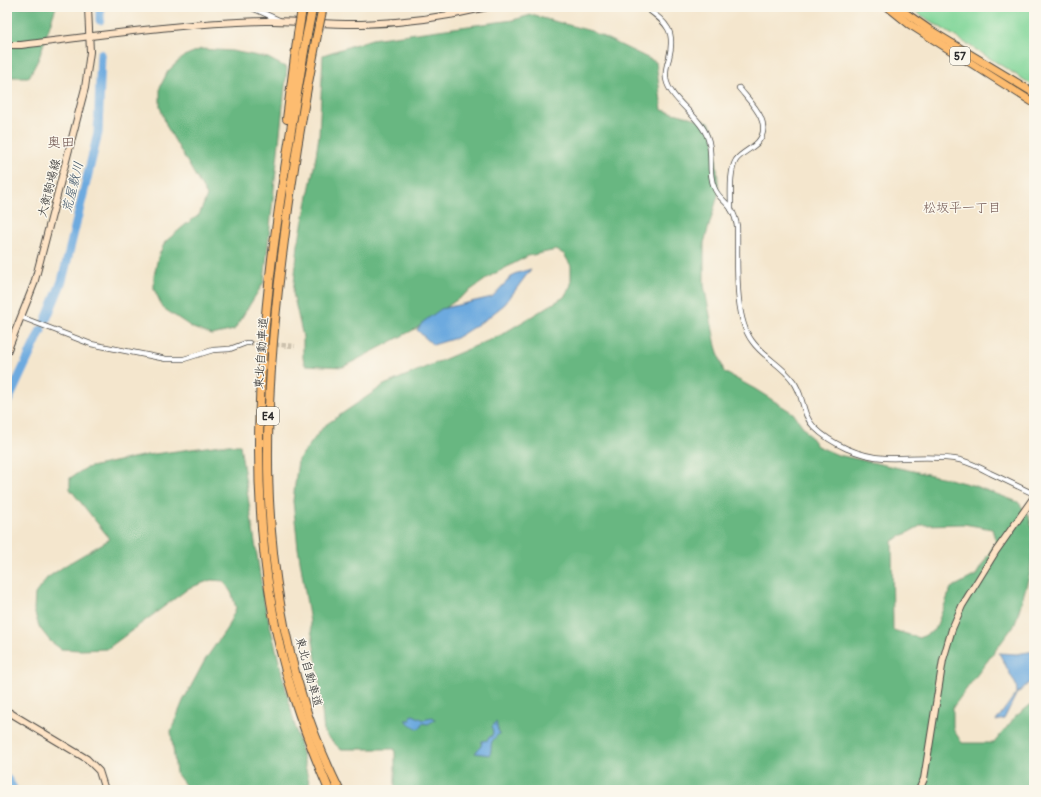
<svg xmlns="http://www.w3.org/2000/svg" width="1041" height="797" font-family="Pangolin,'Klee One',sans-serif">
<rect width="100%" height="100%" fill="#fbf7ec"/>
<filter id="ink" filterUnits="userSpaceOnUse"><feTurbulence type="fractalNoise" baseFrequency=".025" numOctaves="2"/><feDisplacementMap in="SourceGraphic" scale="8" xChannelSelector="R" yChannelSelector="G"/><feConvolveMatrix kernelMatrix="1 2 1 2 8 2 1 2 1" color-interpolation-filters="sRGB"/></filter>
<filter id="wash" filterUnits="userSpaceOnUse"><feTurbulence type="fractalNoise" baseFrequency=".012" numOctaves="4" result="noise"/><feDisplacementMap in="SourceGraphic" scale="16" xChannelSelector="R" yChannelSelector="G"/><feGaussianBlur stdDeviation="0.9" result="paint"/><feColorMatrix in="noise" values="0 0 0 0 0 0 0 0 0 0 0 0 0 0 0 0 0 1.4 0 .05"/><feComposite in="paint" operator="in"/></filter>
<g filter="url(#wash)">
<rect width="100%" height="100%" fill="#f4e6cd"/>
<path fill="#81d699" stroke="#568062" d="M 908,7 L 1034,7 L 1034,86 Z"/>
<g fill="#68b781" stroke="#4a7156" fill-rule="evenodd">
<path d="M 7,7 L 56,7 L 39,58 L 29,77 L 7,77 Z"/>
<path d="M 531,15 L 591,31 L 656,62 L 662,110 L 709,122 L 714,132 L 719,192 L 704,243 L 704,285 L 716,346 L 724,372 L 755,389 L 793,413 L 817,446 L 838,455 L 941,477 L 972,485 L 1018,502 L 1029,516 L 1034,537 L 1030,573 L 1015,624 L 953,707 L 953,729 L 962,743 L 994,743 L 1015,717 L 1034,702 L 1034,790 L 395,790 L 395,749 L 340,749 L 324,733 L 319,678 L 298,548 L 293,501 L 298,460 L 324,426 L 384,385 L 499,336 L 564,297 L 571,285 L 571,266 L 564,254 L 556,250 L 528,256 L 492,275 L 417,328 L 343,367 L 305,365 L 303,358 L 303,337 L 293,293 L 298,245 L 315,162 L 319,136 L 323,55 L 372,39 L 513,20 ZM 964,524 L 992,529 L 996,542 L 976,575 L 951,588 L 935,630 L 920,638 L 893,630 L 892,541 L 922,525 Z"/>
<path d="M 201,49 L 232,51 L 268,58 L 287,68 L 264,282 L 234,330 L 212,335 L 193,328 L 163,308 L 154,289 L 154,276 L 158,257 L 165,242 L 185,225 L 199,215 L 207,196 L 167,127 L 160,107 L 160,87 L 168,71 L 184,56 Z"/>
<path d="M 221,445 L 240,445 L 264,601 L 311,790 L 189,790 L 176,773 L 171,731 L 183,701 L 205,660 L 227,628 L 236,608 L 232,594 L 224,581 L 211,580 L 189,588 L 107,649 L 80,650 L 61,649 L 50,641 L 39,627 L 34,610 L 35,594 L 47,578 L 66,565 L 110,539 L 70,489 L 70,478 L 86,468 L 147,455 Z"/>
</g>
<g fill="#6daadf" stroke="#4c6a85">
<path d="M 531,269 L 505,304 L 485,320 L 456,338 L 433,345 L 417,330 L 423,322 L 441,309 L 492,297 L 514,274 Z"/>
<path d="M 1034,651 L 1034,678 L 1016,695 L 1004,719 L 996,721 L 1017,692 L 1016,685 L 999,653 L 1017,654 Z"/>
<path d="M 413,715 L 424,720 L 427,718 L 433,717 L 435,720 L 428,724 L 422,723 L 421,727 L 417,729 L 412,726 L 405,720 L 411,720 L 410,716 Z"/>
<path d="M 496,722 L 499,734 C 488,743 493,744 490,755 L 475,753 L 481,746 L 482,741 L 488,740 L 489,737 L 491,737 L 493,733 L 492,727 Z"/>
</g>
<g fill="none" stroke-linecap="round" stroke-linejoin="round">
<g stroke="#6daadf" stroke-width="9">
<path d="M 100,10 L 100,20"/>
<path d="M 45,322 L 62,281 L 98,133 L 101,54"/>
<path d="M 7,403 L 41,330"/>
<path d="M 7,779 L 14,790"/>
</g>
</g>
</g>
<g filter="url(#ink)">
<g fill="none" stroke-linecap="round" stroke-linejoin="round">
<path stroke="#ccc1ad" stroke-width="4.5" stroke-dasharray="4.5 2" stroke-linecap="butt" d="M 249,343 L 295,346"/>
<defs>
<g id="street">
<path d="M 250,7 L 279,20"/>
<path d="M 447,7 L 452,15"/>
<path d="M 645,7 C 666,23 676,29 669,58 C 667,64 665,72 666,79 C 670,100 699,115 707,136 C 714,152 707,171 714,187 C 717,197 726,201 731,209 C 734,214 736,220 737,226 C 738,258 733,316 752,341 C 763,357 782,365 793,381 C 804,394 801,414 814,427 C 831,444 860,457 885,458 C 910,459 935,455 960,460 C 971,463 981,468 990,473 C 1005,480 1019,487 1034,494"/>
<path d="M 731,209 C 731,195 729,171 736,160 C 742,152 752,149 758,142 C 774,123 750,102 739,88"/>
<path d="M 21,317 L 91,344 L 166,359 L 184,359 L 213,350 L 230,349 L 246,343 L 249,343"/>
</g>
<g id="secondary">
<path d="M 7,45 L 21,45 C 102,35 183,23 265,21 C 297,20 329,25 362,24 C 405,23 446,17 487,7"/>
<path d="M 7,352 L 34,284 L 85,88 L 90,52 L 88,7"/>
<path d="M 7,711 L 87,759 L 99,771 L 105,790"/>
<path d="M 919,790 L 924,779 L 943,660 L 952,629 L 962,606 L 996,551 L 1034,497"/>
</g>
<g id="primary">
<path d="M 888,7 L 909,24 L 1034,103"/>
<path d="M 897,7 L 930,30 L 1034,93"/>
</g>
<g id="highway">
<path d="M 307,34 C 294,109 282,184 272,259 C 258,374 252,488 271,602 C 281,668 303,729 329,790"/>
<path d="M 317,35 C 302,111 290,187 281,264 C 263,412 258,556 303,700 C 312,731 325,761 339,790"/>
<path d="M 287,119 L 298,34"/>
</g>
</defs>
<use href="#street" stroke="#494743" stroke-width="6"/>
<use href="#secondary" stroke="#494743" stroke-width="8"/>
<use href="#primary" stroke="#494743" stroke-width="9"/>
<use href="#highway" stroke="#494743" stroke-width="10"/>
<use href="#street" stroke="#fff" stroke-width="4.5"/>
<use href="#secondary" stroke="#fee4c6" stroke-width="6"/>
<use href="#primary" stroke="#fdbc70" stroke-width="7"/>
<use href="#highway" stroke="#fdbc70" stroke-width="8"/>
<defs>
<g id="highway-bridge">
<path d="M 298,34 L 302,9"/>
<path d="M 307,34 L 312,10"/>
<path d="M 317,35 L 322,11"/>
</g>
</defs>
<use href="#highway-bridge" stroke="#494743" stroke-width="10" stroke-linecap="butt"/>
<use href="#highway-bridge" stroke="#fdbc70" stroke-width="8"/>
</g>
</g>
<g text-anchor="middle" stroke-width="3" stroke-linejoin="round" paint-order="stroke">
<g fill="#fbf7ec" stroke="#696865" stroke-width="1">
<rect x="950" y="47" width="20" height="18" rx="3"/>
<rect x="257" y="407" width="22" height="18" rx="3"/>
</g>
<g font-size="11" font-weight="bold" fill="#2b2b2b">
<text x="960" y="60">57</text>
<text x="268" y="420">E4</text>
</g>
<g font-size="12" fill="#2b2b2b" stroke="#fbf7ec">
<text transform="translate(49 188) rotate(-76)" y="4">大衡駒場線</text>
<text transform="translate(261 353) rotate(-86)" y="4">東北自動車道</text>
<text transform="translate(309 672) rotate(75)" y="4">東北自動車道</text>
</g>
<g font-size="13" font-style="italic" fill="#42576a" stroke="#fbf7ec">
<text transform="translate(72 187) rotate(-76)" y="5">荒屋敷川</text>
</g>
<g font-size="13" fill="#725853" stroke="#fbf7ec">
<text x="962" y="212">松坂平一丁目</text>
</g>
<g font-size="14" fill="#725853" stroke="#fbf7ec">
<text x="61" y="147">奥田</text>
</g>
</g>
<rect width="1041" height="797" fill="none" stroke="#fbf7ec" stroke-width="24"/>
</svg>
